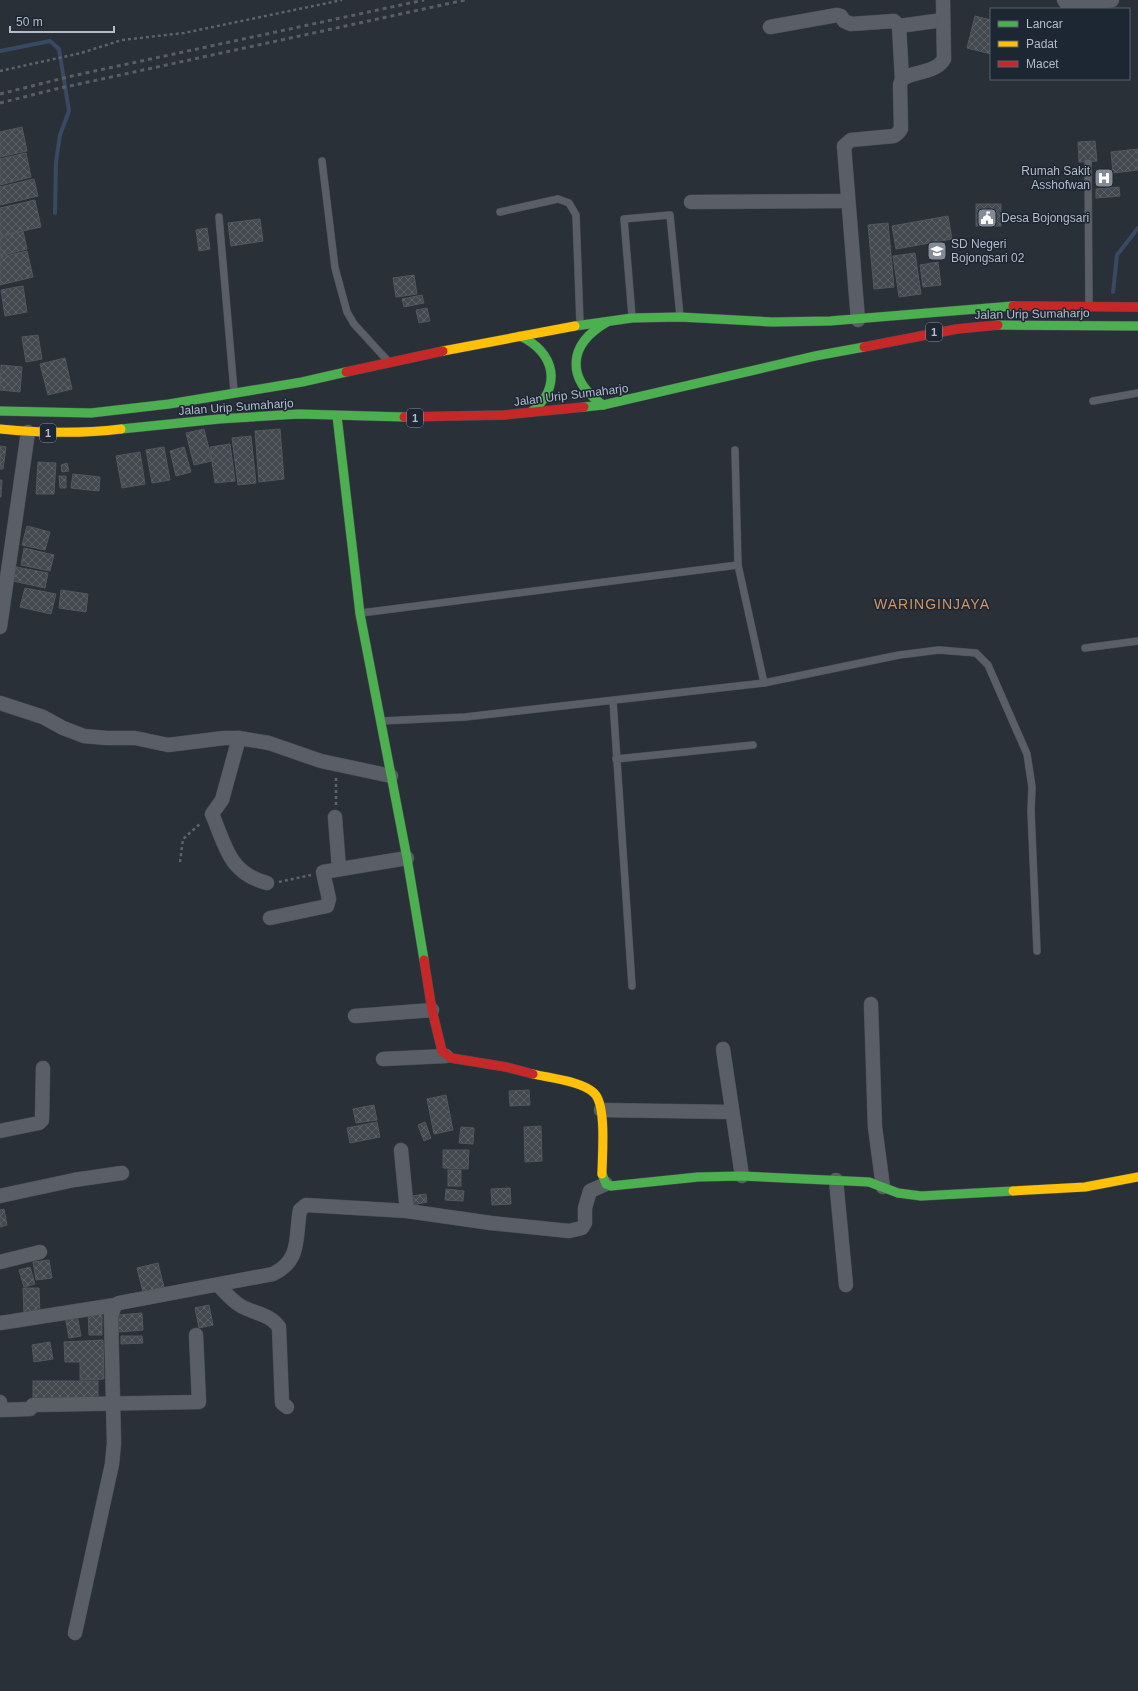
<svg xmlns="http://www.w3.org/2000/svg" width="1138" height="1691" font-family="Arial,sans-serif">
<defs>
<pattern id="building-cross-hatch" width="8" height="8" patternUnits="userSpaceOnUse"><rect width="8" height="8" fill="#444950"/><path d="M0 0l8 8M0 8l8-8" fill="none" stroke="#5d6168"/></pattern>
</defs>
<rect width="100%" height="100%" fill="#2a3038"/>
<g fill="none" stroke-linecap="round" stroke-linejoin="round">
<g stroke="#384963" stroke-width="4">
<path d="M 0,51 L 50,41 L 59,49 L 69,111 L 60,135 L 56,162 L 55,213"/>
<path d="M 1113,292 L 1117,255 L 1138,228"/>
</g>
</g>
<g fill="url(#building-cross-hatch)" stroke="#52575f">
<path d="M 975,16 L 991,20 L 991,54 L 967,48 Z"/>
<path d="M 22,127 L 27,151 L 0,157 L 0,132 Z"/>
<path d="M 1095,141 L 1097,161 L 1079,162 L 1078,142 Z"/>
<path d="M 1138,149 L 1138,170 L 1113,173 L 1111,152 Z"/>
<path d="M 26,153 L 31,177 L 0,185 L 0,159 Z"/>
<path d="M 34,179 L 38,196 L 0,205 L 0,187 Z"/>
<path d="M 1119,187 L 1120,196 L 1096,198 L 1096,189 Z"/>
<path d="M 35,200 L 41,227 L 0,236 L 0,208 Z"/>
<rect x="976" y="204" width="25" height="22"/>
<path d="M 948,216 L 952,239 L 896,249 L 892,226 Z"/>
<path d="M 260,219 L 263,241 L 231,246 L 228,223 Z"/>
<path d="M 888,223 L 894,287 L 874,289 L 868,225 Z"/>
<path d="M 207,228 L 210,249 L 199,251 L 196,230 Z"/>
<path d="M 23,231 L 27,249 L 0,256 L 0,237 Z"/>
<path d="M 27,251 L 33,277 L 0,285 L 0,257 Z"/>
<path d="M 915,253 L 921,294 L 899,297 L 893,256 Z"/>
<path d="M 938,262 L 941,285 L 923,287 L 920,265 Z"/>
<path d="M 414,275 L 417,294 L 396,297 L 393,278 Z"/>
<path d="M 23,286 L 27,312 L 5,316 L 1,290 Z"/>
<path d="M 422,295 L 424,303 L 404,307 L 402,299 Z"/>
<path d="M 427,308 L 430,321 L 419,323 L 416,310 Z"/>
<path d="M 38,335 L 42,359 L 26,362 L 22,337 Z"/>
<path d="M 65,358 L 72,389 L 48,395 L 40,364 Z"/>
<path d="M 1,365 L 22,367 L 20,392 L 0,390 Z"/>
<path d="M 204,429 L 212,461 L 194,465 L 186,433 Z"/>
<path d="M 280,429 L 284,479 L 259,482 L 255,431 Z"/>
<path d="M 251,436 L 256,483 L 238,485 L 232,438 Z"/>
<path d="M 230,444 L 235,481 L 215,483 L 210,447 Z"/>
<path d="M 0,446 L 6,447 L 3,469 L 0,469 Z"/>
<path d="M 164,447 L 170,480 L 152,483 L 146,450 Z"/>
<path d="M 184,447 L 191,472 L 176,476 L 170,451 Z"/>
<path d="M 140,452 L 145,484 L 122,488 L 116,456 Z"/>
<path d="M 38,462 L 56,463 L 54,494 L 36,494 Z"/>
<path d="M 67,463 L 69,471 L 62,472 L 61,465 Z"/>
<path d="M 73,474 L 100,477 L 99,491 L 71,488 Z"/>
<path d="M 59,476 L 66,476 L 66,488 L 60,488 Z"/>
<path d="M 0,480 L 2,480 L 1,497 L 0,497 Z"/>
<path d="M 27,526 L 50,532 L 45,550 L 22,545 Z"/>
<path d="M 24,548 L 54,555 L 50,571 L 21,565 Z"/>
<path d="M 16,567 L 48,573 L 45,588 L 13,581 Z"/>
<path d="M 25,588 L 56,594 L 51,614 L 20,607 Z"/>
<path d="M 61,590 L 88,594 L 86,612 L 59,608 Z"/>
<path d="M 529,1090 L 530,1105 L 510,1106 L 509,1091 Z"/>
<path d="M 446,1095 L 453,1130 L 434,1134 L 427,1099 Z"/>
<path d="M 374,1105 L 377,1120 L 356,1123 L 353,1109 Z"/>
<path d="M 377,1122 L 380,1137 L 350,1143 L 347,1128 Z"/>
<path d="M 425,1122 L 431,1138 L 424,1141 L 418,1125 Z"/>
<path d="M 541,1126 L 542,1161 L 525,1162 L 524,1127 Z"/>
<path d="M 461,1127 L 474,1128 L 473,1144 L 459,1143 Z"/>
<path d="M 443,1150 L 469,1150 L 468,1169 L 443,1168 Z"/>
<rect x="448" y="1170" width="13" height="16"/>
<path d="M 510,1188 L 511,1204 L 492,1205 L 491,1189 Z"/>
<path d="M 446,1189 L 464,1191 L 463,1201 L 445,1200 Z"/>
<path d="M 426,1194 L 427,1202 L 413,1205 L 411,1196 Z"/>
<path d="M 4,1209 L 7,1225 L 0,1227 L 0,1210 Z"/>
<path d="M 49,1260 L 52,1278 L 36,1280 L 33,1262 Z"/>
<path d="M 158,1263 L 164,1287 L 143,1292 L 137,1268 Z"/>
<path d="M 30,1267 L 35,1284 L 24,1287 L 19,1270 Z"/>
<path d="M 23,1288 L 39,1288 L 40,1314 L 24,1315 Z"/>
<path d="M 209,1305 L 213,1325 L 199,1328 L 195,1308 Z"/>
<path d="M 88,1311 L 102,1311 L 102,1335 L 89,1335 Z"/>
<path d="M 142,1313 L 143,1330 L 118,1332 L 118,1315 Z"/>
<path d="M 77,1314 L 81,1336 L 69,1338 L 65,1316 Z"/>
<path d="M 121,1336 L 142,1336 L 143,1343 L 121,1344 Z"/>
<path d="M 103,1340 L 104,1379 L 80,1380 L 80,1362 L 65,1362 L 64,1342 Z"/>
<path d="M 50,1342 L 53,1359 L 34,1362 L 32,1345 Z"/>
<rect x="33" y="1381" width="65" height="22"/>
</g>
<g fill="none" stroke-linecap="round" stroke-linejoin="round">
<defs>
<g id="lane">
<path d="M 322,161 L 335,268 L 347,312 L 354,324 L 387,360"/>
<path d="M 1088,163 L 1089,304"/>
<path d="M 500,212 L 558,199 L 569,203 L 576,215 L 580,323"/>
<path d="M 219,217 L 234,391"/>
<path d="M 632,316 L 624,219 L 670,215 L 680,316"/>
<path d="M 1093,401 L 1138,393"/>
<path d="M 735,450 L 738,565 L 764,683"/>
<path d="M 361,613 L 738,565"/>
<path d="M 1085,648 L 1138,641"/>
<path d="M 613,701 L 632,986"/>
<path d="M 382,721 L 465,717 L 764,683 L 899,655 L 939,650 L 976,653 L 988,665 L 1027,754 L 1032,787 L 1031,811 L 1037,951"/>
<path d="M 616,759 L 753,745"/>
</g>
<g id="street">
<path d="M 1064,0 L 1069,7 L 1112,0"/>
<path d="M 899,26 L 943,20"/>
<path d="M 770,27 L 837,15 L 841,16 L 844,21 L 851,24 L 894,21 L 899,26 L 902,79"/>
<path d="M 691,202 L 848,201"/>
<path d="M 858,320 L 844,146 L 851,140 L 894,136 L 898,133 L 901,129 L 900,85 L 902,79 C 914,71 936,73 944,59 L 943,0"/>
<path d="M 0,627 L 28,432"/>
<path d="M 0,703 L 43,717 L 63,728 L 84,736 L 107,738 L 135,738 L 168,745 L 224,738 L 239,738 L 269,743 L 321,761 L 391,776"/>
<path d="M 239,738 L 222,800 L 212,814 C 226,847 229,873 267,883"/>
<path d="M 335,817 L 339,869"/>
<path d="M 270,918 L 327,906 L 329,899 L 323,872 L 407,858"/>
<path d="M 871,1004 L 875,1127 L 883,1187"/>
<path d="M 355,1016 L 432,1010"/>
<path d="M 723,1049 L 742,1176"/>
<path d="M 383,1059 L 446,1056"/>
<path d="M 601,1110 L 732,1112"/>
<path d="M 0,1131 L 39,1123 L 42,1120 L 43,1068"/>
<path d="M 401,1150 L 407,1211"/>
<path d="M 836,1180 L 846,1285"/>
<path d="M 0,1196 L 74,1180 L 122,1173"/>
<path d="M 0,1262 L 40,1252"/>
<path d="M 218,1285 C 225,1292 232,1301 241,1306 C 255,1314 270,1314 279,1327 L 282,1403 L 287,1407"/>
<path d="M 0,1323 L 115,1305 L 119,1303 L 273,1274 C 302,1260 295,1236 300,1210 L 306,1205 L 407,1211 L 491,1223 L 569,1231 L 582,1228 L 585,1223 L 585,1208 L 590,1191 L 606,1184"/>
<path d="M 0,1402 L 1,1410 L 30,1409 L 33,1405 L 199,1402 L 196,1335"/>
<path d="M 75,1633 L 112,1464 L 114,1443 L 111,1316 L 115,1305"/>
</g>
<g id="fast">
<path d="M 998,325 L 1138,326"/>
<path d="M 575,326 L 632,318 L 680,317 L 772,322 L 830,321 L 1013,306"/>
<path d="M 520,336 C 555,352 563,387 531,412"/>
<path d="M 603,405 C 566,379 567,345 607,322"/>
<path d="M 584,407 L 603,405 L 815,356 L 864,347"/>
<path d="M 0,411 L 91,413 L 169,404 L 302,382 L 346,372"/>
<path d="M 337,416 L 360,614 L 407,858 L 424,960"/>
<path d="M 121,429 L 219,419 L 299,414 L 404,417"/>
<path d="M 602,1174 L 606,1184 L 611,1186 L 698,1177 L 742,1176 L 869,1182 L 898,1193 L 921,1196 L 1013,1191"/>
</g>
<g id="slow">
<path d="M 443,351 L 575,326"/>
<path d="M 0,429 C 40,433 81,434 121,429"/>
<path d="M 533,1074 C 549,1078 582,1081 594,1093 C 607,1105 602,1156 602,1174"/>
<path d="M 1013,1191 L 1085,1187 L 1138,1177"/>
</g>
<g id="jam">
<path d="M 1013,306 L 1138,307"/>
<path d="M 864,347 L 957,329 L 998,325"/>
<path d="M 346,372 L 443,351"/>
<path d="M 404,417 L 504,415 L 584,407"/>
<path d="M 424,960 L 432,1010 L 442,1051 L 451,1058 L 506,1067 L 533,1074"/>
</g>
</defs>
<use href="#lane" stroke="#484c53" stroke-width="8"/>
<use href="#street" stroke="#484c53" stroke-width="15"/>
<use href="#fast" stroke="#484c53" stroke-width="10"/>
<use href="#slow" stroke="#484c53" stroke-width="10"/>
<use href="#jam" stroke="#484c53" stroke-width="10"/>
<g stroke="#5d636a" stroke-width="2.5" stroke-dasharray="3 3" stroke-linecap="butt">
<path d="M 0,71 L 81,53 L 122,40 L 184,33 L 342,0"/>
<path d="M 336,805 L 336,778"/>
<path d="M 180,862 L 183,839 L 201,823"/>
<path d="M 279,882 L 311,875"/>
</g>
<use href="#lane" stroke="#5a5e66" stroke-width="7"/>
<use href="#street" stroke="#5a5e66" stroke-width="14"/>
<use href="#fast" stroke="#4caf50" stroke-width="9"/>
<use href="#slow" stroke="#ffc107" stroke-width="9"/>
<use href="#jam" stroke="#c62828" stroke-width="9"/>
<g stroke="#595d64" stroke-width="3" stroke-dasharray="4 4" stroke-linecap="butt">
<path d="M 0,94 L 72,76 L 424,0"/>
<path d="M 0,103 L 56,89 L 465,0"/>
</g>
</g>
<defs>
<symbol id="hospital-square" viewBox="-11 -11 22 22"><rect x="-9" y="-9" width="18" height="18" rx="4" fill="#848b96" stroke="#1d2633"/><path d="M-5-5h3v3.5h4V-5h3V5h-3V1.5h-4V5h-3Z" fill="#fff"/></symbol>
<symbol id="civic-square" viewBox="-11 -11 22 22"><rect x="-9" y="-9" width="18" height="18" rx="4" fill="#848b96" stroke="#1d2633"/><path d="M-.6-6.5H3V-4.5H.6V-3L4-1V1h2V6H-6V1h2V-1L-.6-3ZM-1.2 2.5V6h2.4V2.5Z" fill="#fff"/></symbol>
<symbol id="school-square" viewBox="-11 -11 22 22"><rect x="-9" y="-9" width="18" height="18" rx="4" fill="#848b96" stroke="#1d2633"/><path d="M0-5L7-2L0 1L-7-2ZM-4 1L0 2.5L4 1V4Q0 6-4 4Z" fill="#fff"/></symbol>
</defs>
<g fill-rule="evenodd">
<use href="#hospital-square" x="1093" y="167" width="22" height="22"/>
<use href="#civic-square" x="976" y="207" width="22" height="22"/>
<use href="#school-square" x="926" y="240" width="22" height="22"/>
</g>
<g text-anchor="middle" stroke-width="3" stroke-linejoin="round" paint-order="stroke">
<g fill="#1d2633" stroke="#878f9c" stroke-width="1">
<rect x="926" y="323" width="16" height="18" rx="3"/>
<rect x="407" y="409" width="16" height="18" rx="3"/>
<rect x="40" y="424" width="16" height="18" rx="3"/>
</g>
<g font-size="11" font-weight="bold" fill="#b4bcc9">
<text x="934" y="336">1</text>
<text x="415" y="422">1</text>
<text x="48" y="437">1</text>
</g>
<g font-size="12" fill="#b4bcc9" stroke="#1d2633" text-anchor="start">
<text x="1090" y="175" text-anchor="end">Rumah Sakit<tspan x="1090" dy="14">Asshofwan</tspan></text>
<text x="1001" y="222">Desa Bojongsari</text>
<text x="951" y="248">SD Negeri<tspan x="951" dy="14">Bojongsari 02</tspan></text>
</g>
<g font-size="12" fill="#b4bcc9" stroke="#1d2633">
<text transform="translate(1032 314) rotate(-1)" y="4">Jalan Urip Sumaharjo</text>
<text transform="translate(571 395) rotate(-7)" y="4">Jalan Urip Sumaharjo</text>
<text transform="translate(236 407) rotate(-4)" y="4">Jalan Urip Sumaharjo</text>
</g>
<g font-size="14" letter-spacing="1" fill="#d59563" stroke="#1d2633">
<text x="932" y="609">WARINGINJAYA</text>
</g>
</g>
<rect x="990" y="8" width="140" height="72" fill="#1d2633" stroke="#59626f"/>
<rect x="998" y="21" width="20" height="6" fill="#4caf50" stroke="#59626f"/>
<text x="1026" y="28" font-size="12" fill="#b4bcc9">Lancar</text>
<rect x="998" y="41" width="20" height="6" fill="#ffc107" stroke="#59626f"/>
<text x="1026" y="48" font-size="12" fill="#b4bcc9">Padat</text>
<rect x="998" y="61" width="20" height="6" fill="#c62828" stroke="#59626f"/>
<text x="1026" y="68" font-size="12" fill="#b4bcc9">Macet</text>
<path d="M10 26v6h104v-6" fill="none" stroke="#b4bcc9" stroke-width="2"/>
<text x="16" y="26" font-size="12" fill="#b4bcc9" stroke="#1d2633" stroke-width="3" paint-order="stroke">50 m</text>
</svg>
